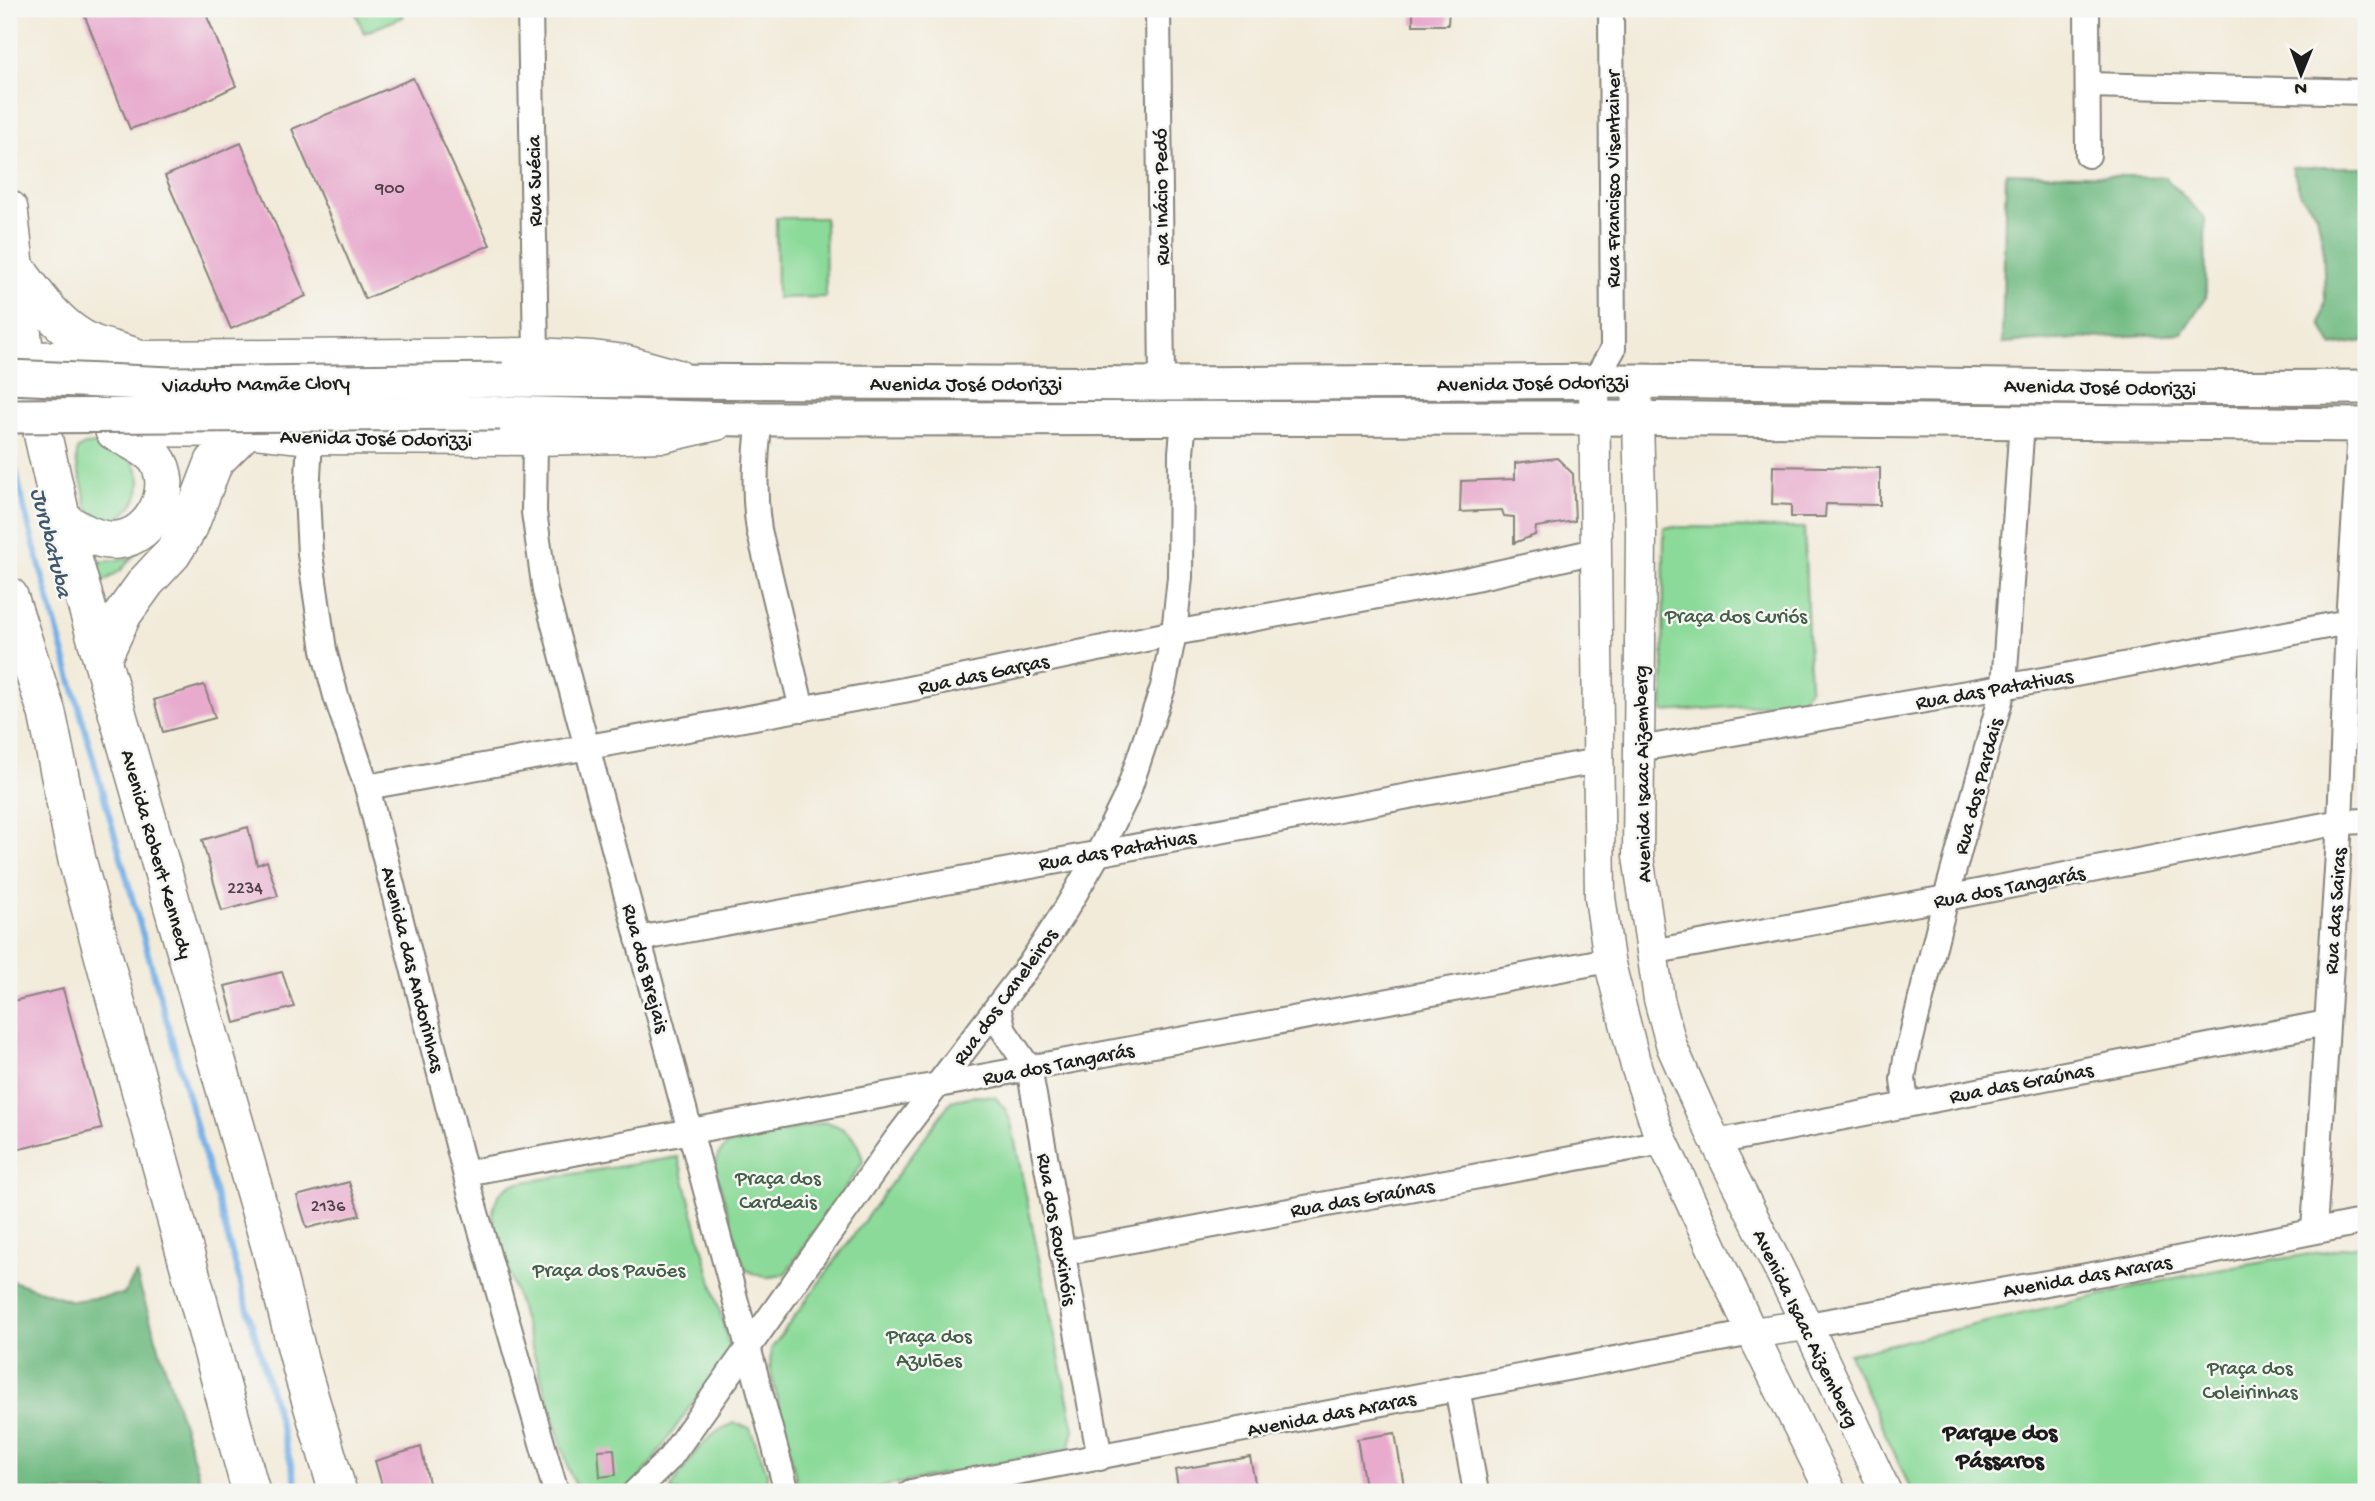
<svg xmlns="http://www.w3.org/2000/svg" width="2375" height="1501" font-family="'Gochi Hand',sans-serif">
<rect width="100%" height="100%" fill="#f6f6f2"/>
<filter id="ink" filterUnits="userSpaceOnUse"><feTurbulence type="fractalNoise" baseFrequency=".0143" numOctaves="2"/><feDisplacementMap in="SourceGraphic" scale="14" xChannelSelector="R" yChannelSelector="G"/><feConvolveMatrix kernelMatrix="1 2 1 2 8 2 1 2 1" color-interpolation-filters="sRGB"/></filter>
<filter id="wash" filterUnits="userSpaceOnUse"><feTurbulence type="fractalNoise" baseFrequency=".00686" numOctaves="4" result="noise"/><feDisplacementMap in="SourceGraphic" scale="28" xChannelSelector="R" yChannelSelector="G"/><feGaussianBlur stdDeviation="1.57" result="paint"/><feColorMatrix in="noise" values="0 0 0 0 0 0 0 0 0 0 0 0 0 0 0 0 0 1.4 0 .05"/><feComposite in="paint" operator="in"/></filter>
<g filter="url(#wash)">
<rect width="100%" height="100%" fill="#f2ebda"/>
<g fill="#8bda99" stroke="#547b5a" stroke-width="2">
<path d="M 354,9 L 399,9 L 403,17 L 364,33 Z"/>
<path d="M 776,218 L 825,218 L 826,297 L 777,298 Z"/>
<path d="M 98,444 C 105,446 113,447 119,451 C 179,486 92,563 84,492 C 82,478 73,464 78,449 L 85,445 Z"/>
<path d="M 1664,527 L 1804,528 L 1810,688 L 1800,702 L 1663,712 Z"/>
<path d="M 136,553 L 121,570 L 103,582 L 99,562 L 129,558 Z"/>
<path d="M 974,1096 L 995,1097 L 1005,1109 L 1011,1122 L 1074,1430 L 1069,1449 L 856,1492 L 805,1492 L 797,1483 L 770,1368 L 771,1349 L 951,1101 Z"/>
<path d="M 826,1122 C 848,1128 859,1140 863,1162 L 785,1274 C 768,1279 759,1278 744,1268 L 715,1168 L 718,1155 L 728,1144 Z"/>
<path d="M 678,1157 L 730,1349 L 635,1486 L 625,1492 L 582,1492 L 577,1488 L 569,1470 L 493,1219 C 493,1202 497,1192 512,1184 Z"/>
<path d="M 2366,1244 L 2366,1492 L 1912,1492 L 1849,1354 L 2184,1276 Z"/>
<path d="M 734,1423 L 750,1428 L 767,1472 L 767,1492 L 673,1492 L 671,1488 C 692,1459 700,1437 734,1423 Z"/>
</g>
<g fill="#70ba81" stroke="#466b4e" stroke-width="2">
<path d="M 2292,167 L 2366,167 L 2366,341 L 2332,346 L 2321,324 L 2325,300 L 2323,245 L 2317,214 L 2301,195 Z"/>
<path d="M 2006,173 L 2164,177 L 2205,218 L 2206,297 L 2182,333 L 2002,343 Z"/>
<path d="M 136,1274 L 204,1492 L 9,1492 L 9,1280 L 72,1301 L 124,1294 Z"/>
</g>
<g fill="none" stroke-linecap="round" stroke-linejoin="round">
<path stroke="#74afe5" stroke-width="6" d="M 12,453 L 25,512 L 60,640 L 299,1492"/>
</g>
<g id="blocks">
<g fill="#e8abce">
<path d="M 82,9 L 204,9 L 236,86 L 186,110 L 130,129 Z"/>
<path d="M 1413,9 L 1449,9 L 1448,25 L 1413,25 Z"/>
<path d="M 413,78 L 490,245 L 365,299 L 292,129 Z"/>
<path d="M 241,143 L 306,296 L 231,329 L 165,176 Z"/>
<path d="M 1557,458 L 1573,474 L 1575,521 L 1536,527 L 1535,535 L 1514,543 L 1514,517 L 1504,516 L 1502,510 L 1460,512 L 1461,481 L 1515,479 L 1515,463 Z"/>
<path d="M 1773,466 L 1880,468 L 1880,505 L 1826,504 L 1825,517 L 1791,517 L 1791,505 L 1772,504 Z"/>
<path d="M 204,685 L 215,718 L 163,732 L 154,700 Z"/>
<path d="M 248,827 L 257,865 L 267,861 L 278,896 L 222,911 L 202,840 Z"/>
<path d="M 282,972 L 294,1007 L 235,1023 L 225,986 Z"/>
<path d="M 63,989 L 102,1129 L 16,1150 L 9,1123 L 9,1002 Z"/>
<path d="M 349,1182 L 360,1215 L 307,1228 L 297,1196 Z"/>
<path d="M 1395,1433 L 1405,1492 L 1366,1492 L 1357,1439 Z"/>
<path d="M 421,1447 L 431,1492 L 384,1492 L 375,1461 Z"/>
<path d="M 614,1449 L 616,1475 L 600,1477 L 598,1450 Z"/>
<path d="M 1250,1457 L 1257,1492 L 1179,1492 L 1175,1470 Z"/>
</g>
</g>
</g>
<g filter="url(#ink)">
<use href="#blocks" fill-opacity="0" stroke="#87847b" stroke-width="2"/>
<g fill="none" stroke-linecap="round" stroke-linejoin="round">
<defs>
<g id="minor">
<path d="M 530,9 L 536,353"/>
<path d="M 1158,9 L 1162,384"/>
<path d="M 2087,9 L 2088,155"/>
<path d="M 2088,85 L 2366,92"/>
<path d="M 1594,382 L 1613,349 L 1611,9"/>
<path d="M 760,419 C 755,457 753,492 759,530 L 802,709"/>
<path d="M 310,439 L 307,495 L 310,554 L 324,650 L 336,696 L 367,787 L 470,1192 L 556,1492"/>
<path d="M 535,440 L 534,512 L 545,591 L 787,1492"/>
<path d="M 1639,749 L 2060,677 L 2348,622"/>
<path d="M 367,787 L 904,690 L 1174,633 L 1466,580 L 1596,551"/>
<path d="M 638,939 L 1597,761"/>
<path d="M 1651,952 L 1946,898 L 2340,822 L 2366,821"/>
<path d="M 998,1007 L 1004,1031 L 1029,1068 L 1100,1458"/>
<path d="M 1906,1104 L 1903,1079 L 1906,1059 L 1946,898 L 2004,686 L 2022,421"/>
<path d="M 1716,1142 L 2326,1023"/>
<path d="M 466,1173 L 1609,960"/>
<path d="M 2314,1230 L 2340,822 L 2348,622 L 2359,447 L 2358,425"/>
<path d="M 1062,1253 L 1663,1142"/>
<path d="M 1807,1325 L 2132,1268 L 2366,1221"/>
<path d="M 1457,1388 L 1476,1492"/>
<path d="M 635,1492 L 669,1459 L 895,1141 L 1032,961 L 1066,909 L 1099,852 L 1127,795 L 1163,687 L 1174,633 L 1180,577 L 1181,452 L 1184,420"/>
<path d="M 911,1492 L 1752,1333"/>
</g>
<g id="tertiary">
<path d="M 9,357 L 536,353 L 591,356 L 624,360 L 678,375"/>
<path d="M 1637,381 L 1641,534 L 1638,856 L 1659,999 L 1672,1047 L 1701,1112 L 1807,1325 L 1886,1492"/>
<path d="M 1594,382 L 1600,897 L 1609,960 L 1636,1066 L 1657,1129 L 1752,1333 L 1831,1492"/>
<path d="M 132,431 L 244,432 L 310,439 L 535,440 L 665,437 L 717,425"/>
<path d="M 1752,1333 L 1807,1325"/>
</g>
<g id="secondary">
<path d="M 503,380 L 1162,384 L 1637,381 L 2146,388 L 2366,387"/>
<path d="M 500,413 L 741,419 L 1594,418 L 2366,425"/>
</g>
<g id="primary">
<path d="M 9,209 L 25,357 L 62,520 L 270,1246 L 304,1378 L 338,1492"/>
<path d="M 15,267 C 37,296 58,329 93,344 C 107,349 122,352 136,357"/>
<path d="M 62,520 C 78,530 97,542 117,540 C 153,537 178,486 155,457 C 145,446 127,439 114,431"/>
<path d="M 9,596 L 47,713 L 77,860 L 251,1492"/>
<path d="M 102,659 L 123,614 L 146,582 L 172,554 L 189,527 L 214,462 L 244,432"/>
</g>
</defs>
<use href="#minor" stroke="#87847b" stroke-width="28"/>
<use href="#tertiary" stroke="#87847b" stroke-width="33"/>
<use href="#secondary" stroke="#87847b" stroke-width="37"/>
<use href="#primary" stroke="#87847b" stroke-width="40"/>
<use href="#minor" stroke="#fff" stroke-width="24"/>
<use href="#tertiary" stroke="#fff" stroke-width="30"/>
<use href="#secondary" stroke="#fff" stroke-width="33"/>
<use href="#primary" stroke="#fff" stroke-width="37"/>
<defs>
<g id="secondary-bridge">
<path d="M 9,377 L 171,384 L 503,380"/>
<path d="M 9,416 L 500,413"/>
</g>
</defs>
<use href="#secondary-bridge" stroke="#87847b" stroke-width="37" stroke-linecap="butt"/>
<use href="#secondary-bridge" stroke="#fff" stroke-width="33"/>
</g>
</g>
<g text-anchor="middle" stroke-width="5" stroke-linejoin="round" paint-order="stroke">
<g font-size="18" fill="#4f4048">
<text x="390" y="193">900</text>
<text x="245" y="893">2234</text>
<text x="328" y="1211">2136</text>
</g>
<g font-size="21" fill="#1c1c1c" stroke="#f6f6f2">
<text transform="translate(1612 179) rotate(-90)" y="7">Rua Francisco Visentainer</text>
<text transform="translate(533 181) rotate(-91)" y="7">Rua Suécia</text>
<text transform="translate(1160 197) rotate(-91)" y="7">Rua Inácio Pedó</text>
<text transform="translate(1533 382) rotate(-1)" y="7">Avenida José Odorizzi</text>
<text transform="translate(256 383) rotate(-1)" y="7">Viaduto Mamãe Clory</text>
<text x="966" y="390">Avenida José Odorizzi</text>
<text transform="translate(2100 386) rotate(1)" y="7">Avenida José Odorizzi</text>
<text transform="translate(376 437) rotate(1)" y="7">Avenida José Odorizzi</text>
<text transform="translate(983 673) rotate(-12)" y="7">Rua das Garças</text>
<text transform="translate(1994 688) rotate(-10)" y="7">Rua das Patativas</text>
<text transform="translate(1641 774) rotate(-91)" y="7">Avenida Isaac Aizemberg</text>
<text transform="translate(1977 786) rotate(-75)" y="7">Rua dos Pardais</text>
<text transform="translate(1117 849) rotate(-10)" y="7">Rua das Patativas</text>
<text transform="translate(158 854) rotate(74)" y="7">Avenida Robert Kennedy</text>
<text transform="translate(2009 886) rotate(-11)" y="7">Rua dos Tangarás</text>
<text transform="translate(2334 911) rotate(-86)" y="7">Rua das Sairas</text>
<text transform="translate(647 968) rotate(75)" y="7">Rua dos Brejais</text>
<text transform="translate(414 969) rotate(76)" y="7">Avenida das Andorinhas</text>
<text transform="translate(1004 996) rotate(-54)" y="7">Rua dos Caneleiros</text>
<text transform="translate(1058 1063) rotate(-11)" y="7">Rua dos Tangarás</text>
<text transform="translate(2021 1082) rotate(-11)" y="7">Rua das Graúnas</text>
<text transform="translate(1362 1197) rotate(-10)" y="7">Rua das Graúnas</text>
<text transform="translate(1058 1229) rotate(80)" y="7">Rua dos Rouxinóis</text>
<text transform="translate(2087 1275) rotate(-10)" y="7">Avenida das Araras</text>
<text transform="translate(1807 1328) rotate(64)" y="7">Avenida Isaac Aizemberg</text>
<text transform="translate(1331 1413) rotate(-11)" y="7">Avenida das Araras</text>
</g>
<g font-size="21" fill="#435e48" stroke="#f6f6f2">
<text x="1736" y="622">Praça dos Curiós</text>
<text x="778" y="1184">Praça dos<tspan x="778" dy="24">Cardeais</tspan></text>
<text x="609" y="1276">Praça dos Pavões</text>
<text x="929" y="1342">Praça dos<tspan x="929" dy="24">Azulões</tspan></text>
<text x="2250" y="1374">Praça dos<tspan x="2250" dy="24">Coleirinhas</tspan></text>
</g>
<g font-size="23" font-style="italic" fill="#3f576c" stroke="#f6f6f2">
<text transform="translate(53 542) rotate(76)" y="8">Jurubatuba</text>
</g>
<g font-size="24" font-weight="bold" fill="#1c1c1c" stroke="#f6f6f2">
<text x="2000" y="1439">Parque dos<tspan x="2000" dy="28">Pássaros</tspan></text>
</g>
</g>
<rect width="2375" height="1501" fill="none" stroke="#f6f6f2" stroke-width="35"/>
<g transform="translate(2301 74) rotate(181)" stroke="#f6f6f2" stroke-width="5" paint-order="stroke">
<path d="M0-5L12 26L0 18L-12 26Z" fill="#1c1c1c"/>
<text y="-10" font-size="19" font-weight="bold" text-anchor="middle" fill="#1c1c1c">N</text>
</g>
</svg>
